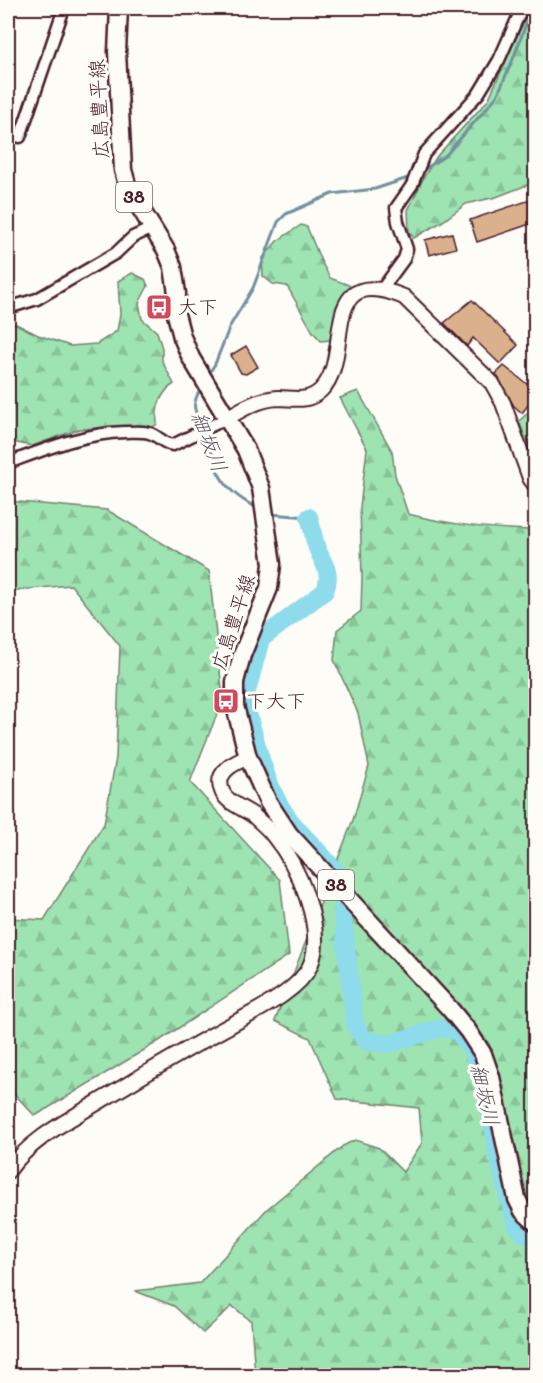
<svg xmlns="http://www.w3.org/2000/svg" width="543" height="1383" font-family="Mali,'Klee One',sans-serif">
<defs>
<pattern id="forest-firs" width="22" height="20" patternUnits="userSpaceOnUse" patternTransform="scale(1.5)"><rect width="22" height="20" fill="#9de4b2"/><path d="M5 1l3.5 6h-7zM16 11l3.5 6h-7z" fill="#89c399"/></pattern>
</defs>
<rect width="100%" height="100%" fill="#fdfcf7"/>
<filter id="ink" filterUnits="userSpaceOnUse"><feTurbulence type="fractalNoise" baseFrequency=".0167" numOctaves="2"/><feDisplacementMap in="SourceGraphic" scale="12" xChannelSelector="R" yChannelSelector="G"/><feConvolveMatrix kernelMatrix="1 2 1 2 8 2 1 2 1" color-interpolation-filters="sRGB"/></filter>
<g filter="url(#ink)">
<g fill="url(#forest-firs)" stroke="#74826e" stroke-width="1.5">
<path d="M 530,8 L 536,8 L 535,182 L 496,197 L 466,204 L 443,221 L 414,238 L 409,232 L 408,210 L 425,175 L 437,156 L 488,100 Z"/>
<path d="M 301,225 L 307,227 L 321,261 L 330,278 L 349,285 L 351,290 L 339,303 L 330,340 L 321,341 L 313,332 L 287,286 L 273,284 L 263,276 L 262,259 L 277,241 Z"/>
<path d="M 132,273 L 145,279 L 148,286 L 139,303 L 142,319 L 157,332 L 162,348 L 162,361 L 174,384 C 161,392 155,408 157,424 L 152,428 L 139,426 L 79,429 L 32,446 L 17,443 L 8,428 L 8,322 L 16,324 L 38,335 L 70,346 L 97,344 L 117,331 L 120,314 L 118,281 Z"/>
<path d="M 358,391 L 392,451 L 395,475 L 408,514 C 451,525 485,528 529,530 L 535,525 L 535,1375 L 255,1375 L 251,1321 L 232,1306 L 203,1333 L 174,1306 L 135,1291 L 200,1283 L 267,1209 L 343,1146 L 355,1140 L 379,1148 L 403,1172 L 422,1143 L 419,1108 L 337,1099 L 310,1038 L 275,1021 L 353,820 L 369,766 L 358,713 L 334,660 L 337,630 L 361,611 L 362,577 L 360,507 L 367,449 L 340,398 Z"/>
<path d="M 535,402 L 536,457 L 535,458 L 531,453 L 519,421 L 531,410 Z"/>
<path d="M 8,501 L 107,510 L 209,571 L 223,699 L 190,782 L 280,880 L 289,955 L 159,1041 L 35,1116 L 8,1087 L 8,918 L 44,920 L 104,824 L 116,758 L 120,646 L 71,585 L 8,591 Z"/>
</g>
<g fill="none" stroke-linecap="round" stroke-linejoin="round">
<g stroke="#72909e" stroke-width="3">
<path d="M 419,173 L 446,155 L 497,96 L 513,59 L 532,8"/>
<path d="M 208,375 L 215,364 L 230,326 L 253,288 L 278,222 L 286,214 L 332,194 L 375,189 L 411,177"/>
<path d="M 202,386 C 191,405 193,408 202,427"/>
<path d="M 205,433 C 210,443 212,454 215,465 C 223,487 239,499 259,509"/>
<path d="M 270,514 L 309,517"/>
</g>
<g stroke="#8ddbeb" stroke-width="18">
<path d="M 309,517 C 312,526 313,536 316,545 C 322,564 333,570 325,591 L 261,639 L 246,695 L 247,711 C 258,746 266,790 290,820 C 305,839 324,855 339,876"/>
<path d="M 342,910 L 355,1025 L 365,1041 L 389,1044 L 441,1028 L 457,1031 L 474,1052 L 475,1060 L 483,1073 L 500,1166 L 516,1224 L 525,1234 L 536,1237"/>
</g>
</g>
<g fill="#dbb08c" stroke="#4a1f2b" stroke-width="1.5">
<path d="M 536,198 L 536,222 L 477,242 L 470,220 Z"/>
<path d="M 452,233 L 456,248 L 429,255 L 425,240 Z"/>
<path d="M 472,300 L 518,345 L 500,364 L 473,338 L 467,346 L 444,323 Z"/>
<path d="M 246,346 L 258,367 L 246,374 L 241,373 L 231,355 Z"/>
<path d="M 504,366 L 527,384 L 536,369 L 536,395 L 522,413 L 514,406 L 496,374 Z"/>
</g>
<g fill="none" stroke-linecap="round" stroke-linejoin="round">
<defs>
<g id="minor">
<path d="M 8,134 L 20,137 L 64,8"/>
<path d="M 382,289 L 404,259 L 407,249 L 398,222 L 396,208 L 412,185 L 424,154 L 479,93 L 499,60 L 522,8"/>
<path d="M 8,308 L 37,299 L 116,253 L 133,237 L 152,228"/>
<path d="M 8,463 C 46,449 84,433 125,432 C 133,432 141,431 149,433 C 158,435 163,444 173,445 L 227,418"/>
</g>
<g id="tertiary">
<path d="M 227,418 C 242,409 259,399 278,398 C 293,398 308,403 321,390 C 355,357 315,261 404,297 L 492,383 L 503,403 L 530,478 L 536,486"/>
<path d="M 8,1171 C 31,1138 71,1119 105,1098 C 147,1073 188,1048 231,1025 C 255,1011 298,992 310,966 C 327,928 297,864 273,835 C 268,828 260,822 254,816 C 244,808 226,803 222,791 C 214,772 234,763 248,757"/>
</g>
<path id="primary" d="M 119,8 L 117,52 L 123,170 L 128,188 L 166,250 L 173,267 L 177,293 L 176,314 L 182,337 L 191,358 L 246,450 L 261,488 L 272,564 L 269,588 L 242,655 L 235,682 L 235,706 L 248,757 L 268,802 L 289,834 L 450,1009 L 468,1031 L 483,1054 L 491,1077 L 517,1199 L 523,1211 L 536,1223"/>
</defs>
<use href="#minor" stroke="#4a1f2b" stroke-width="15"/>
<use href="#tertiary" stroke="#4a1f2b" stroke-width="18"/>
<use href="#primary" stroke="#4a1f2b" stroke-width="21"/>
<use href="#minor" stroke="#fdfcf7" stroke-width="10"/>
<use href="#tertiary" stroke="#fdfcf7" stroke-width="14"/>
<use href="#primary" stroke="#fdfcf7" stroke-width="16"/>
</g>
</g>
<defs>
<symbol id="bus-square" viewBox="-11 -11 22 22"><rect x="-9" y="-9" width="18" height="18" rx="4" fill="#d1495b" stroke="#fdfcf7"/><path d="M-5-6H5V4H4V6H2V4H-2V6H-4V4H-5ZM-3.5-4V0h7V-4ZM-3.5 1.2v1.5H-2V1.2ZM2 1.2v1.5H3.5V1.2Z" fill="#fff"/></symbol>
</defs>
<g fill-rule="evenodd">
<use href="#bus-square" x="144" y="292" width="30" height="30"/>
<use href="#bus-square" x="211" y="686" width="30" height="30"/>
</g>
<g text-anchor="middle" stroke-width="6" stroke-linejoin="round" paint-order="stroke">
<g fill="#fdfcf7" stroke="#806168" stroke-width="1.5">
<rect x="116" y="182" width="36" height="30" rx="4.5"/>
<rect x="318" y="870" width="36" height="30" rx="4.5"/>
</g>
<g font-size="18" font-weight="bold" fill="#4a1f2b">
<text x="134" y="203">38</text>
<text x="336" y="891">38</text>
</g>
<g font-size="20" fill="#4a1f2b" stroke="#fdfcf7">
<text transform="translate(99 109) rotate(-93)" y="7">広島豊平線</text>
<text transform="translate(233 622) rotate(-72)" y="7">広島豊平線</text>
</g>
<g font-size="20" fill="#4a1f2b" stroke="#fdfcf7" text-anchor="start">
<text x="178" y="314">大下</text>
<text x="246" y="708">下大下</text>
</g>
<g font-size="21" font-style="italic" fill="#5e5765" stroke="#fdfcf7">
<text transform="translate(209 442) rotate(69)" y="7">細坂川</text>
<text transform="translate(485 1095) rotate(77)" y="7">細坂川</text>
</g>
</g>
<rect width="543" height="1383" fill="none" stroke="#fdfcf7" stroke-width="30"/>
<rect x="15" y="15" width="513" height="1353" fill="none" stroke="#4a1f2b" stroke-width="2" filter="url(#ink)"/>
</svg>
